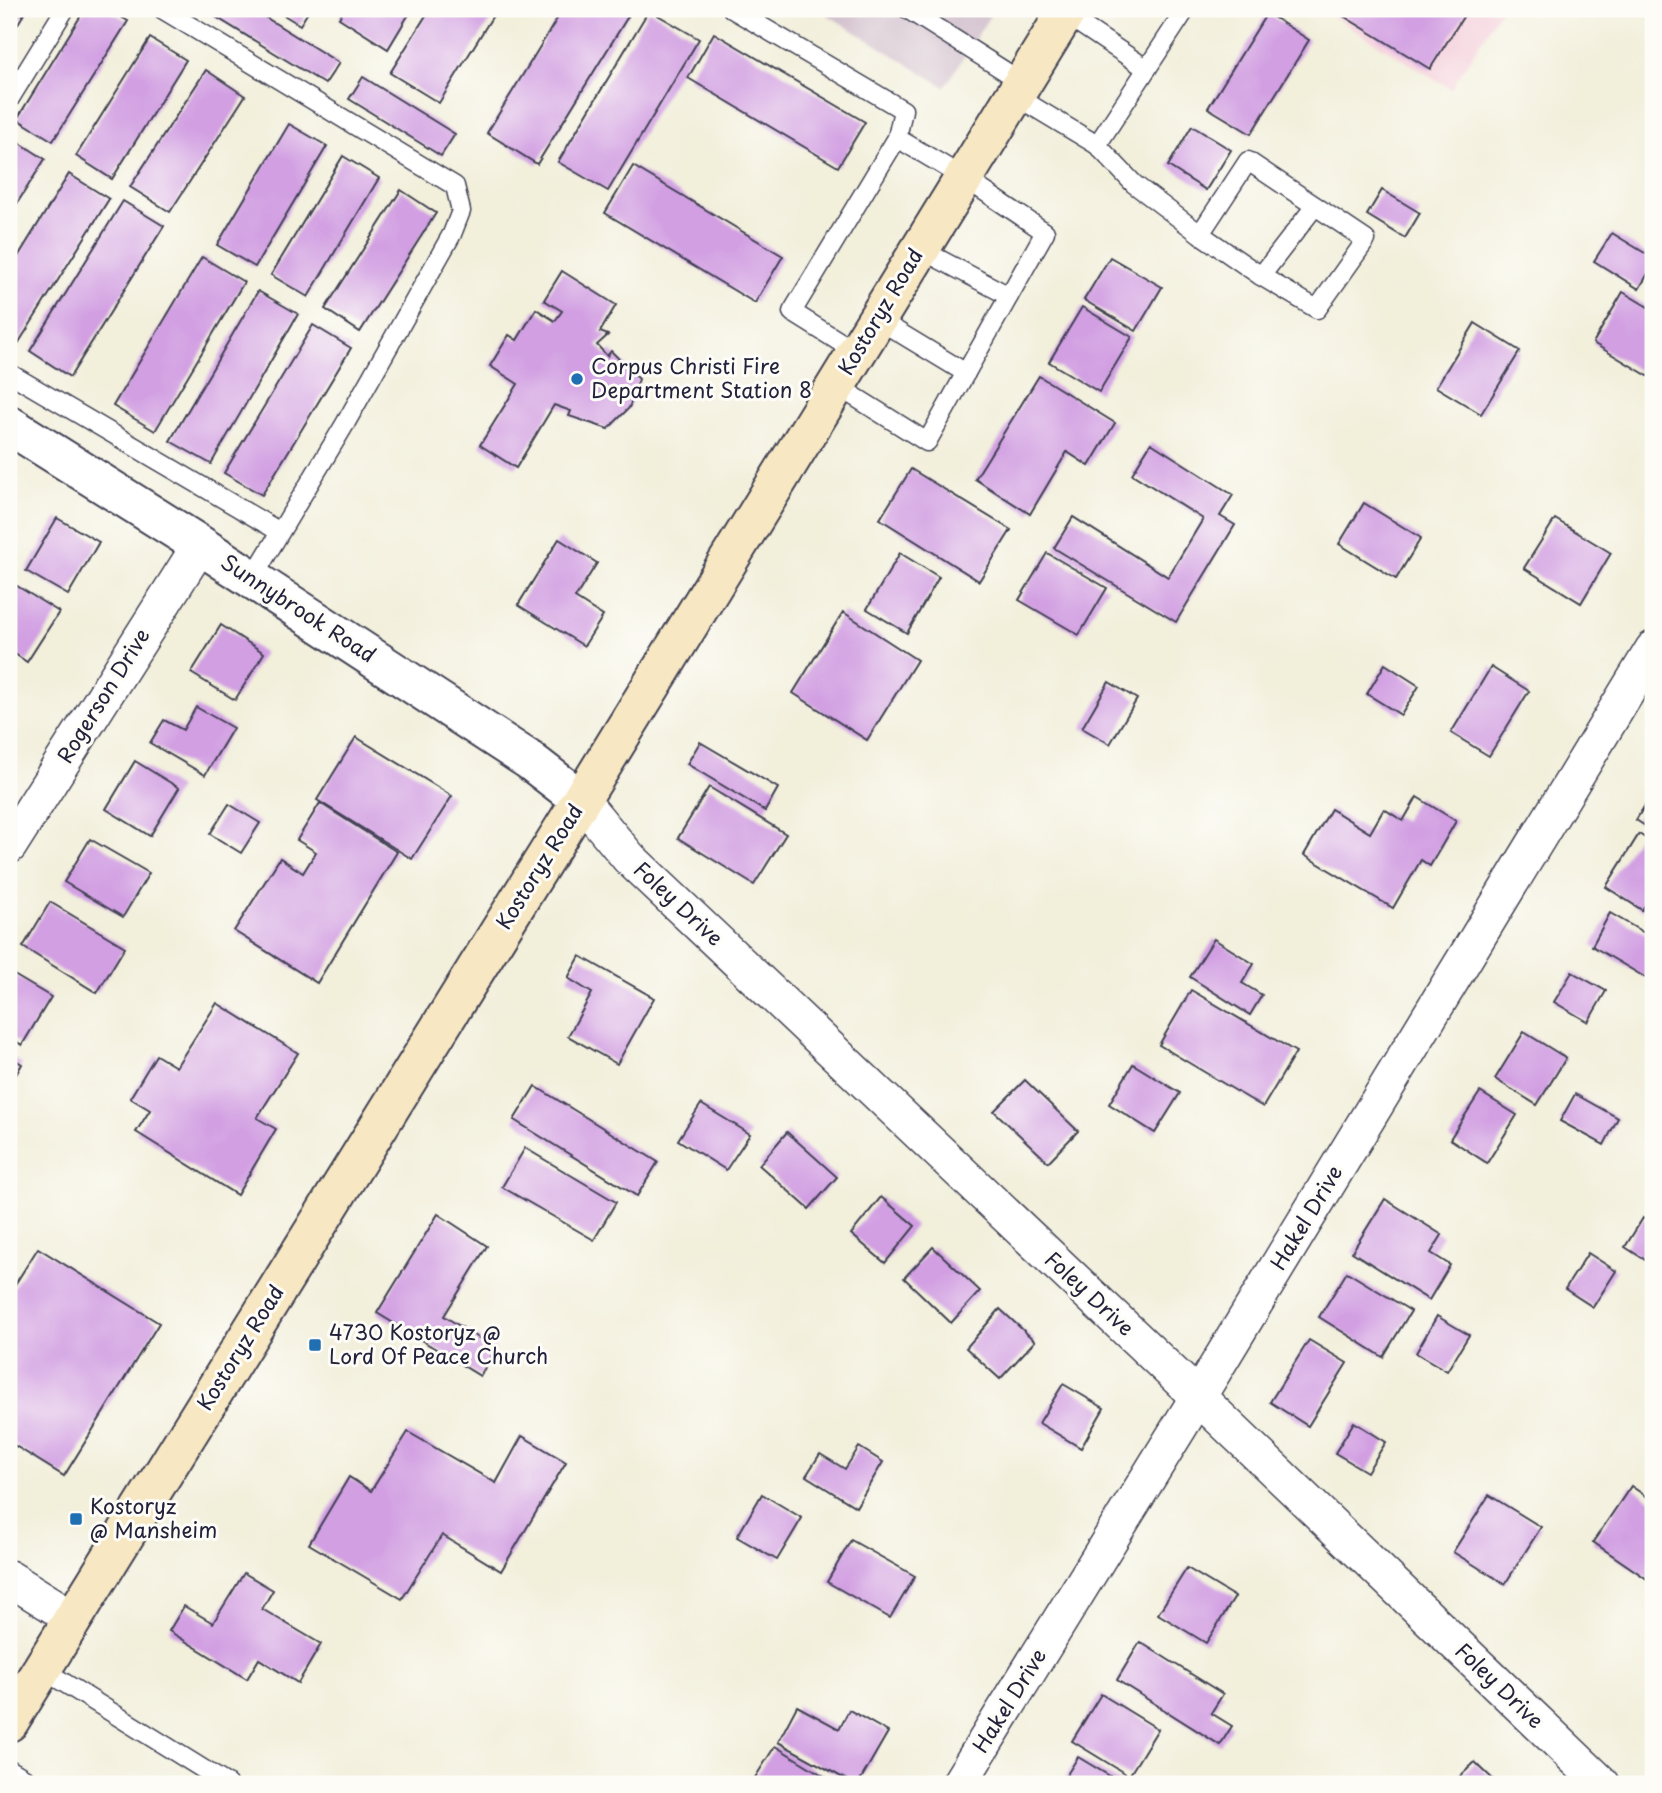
<svg xmlns="http://www.w3.org/2000/svg" width="1662" height="1793" font-family="'Playpen Sans',sans-serif">
<rect width="100%" height="100%" fill="#fdfcf7"/>
<filter id="ink" filterUnits="userSpaceOnUse"><feTurbulence type="fractalNoise" baseFrequency=".0143" numOctaves="2"/><feDisplacementMap in="SourceGraphic" scale="14" xChannelSelector="R" yChannelSelector="G"/><feConvolveMatrix kernelMatrix="1 2 1 2 8 2 1 2 1" color-interpolation-filters="sRGB"/></filter>
<filter id="wash" filterUnits="userSpaceOnUse"><feTurbulence type="fractalNoise" baseFrequency=".00686" numOctaves="4" result="noise"/><feDisplacementMap in="SourceGraphic" scale="28" xChannelSelector="R" yChannelSelector="G"/><feGaussianBlur stdDeviation="1.57" result="paint"/><feColorMatrix in="noise" values="0 0 0 0 0 0 0 0 0 0 0 0 0 0 0 0 0 1.4 0 .05"/><feComposite in="paint" operator="in"/></filter>
<g filter="url(#wash)">
<rect width="100%" height="100%" fill="#f2efdb"/>
<path fill="#f4cfdc" d="M 1321,9 L 1501,9 L 1451,89 Z"/>
<path fill="#d0bdcc" d="M 818,9 L 994,9 L 945,87 Z"/>
<g id="blocks">
<g fill="#d19fe2">
<path d="M 9,9 L 27,9 L 9,38 Z"/>
<path d="M 85,9 L 107,9 L 128,21 L 53,141 L 17,119 Z"/>
<path d="M 203,9 L 252,9 L 339,63 L 325,84 Z"/>
<path d="M 274,9 L 310,9 L 300,25 Z"/>
<path d="M 344,9 L 412,9 L 388,49 L 339,18 Z"/>
<path d="M 430,9 L 497,9 L 439,103 L 390,73 Z"/>
<path d="M 563,9 L 623,9 L 630,13 L 537,164 L 487,133 Z"/>
<path d="M 1332,9 L 1468,9 L 1430,69 Z"/>
<path d="M 649,10 L 699,39 L 608,191 L 558,162 Z"/>
<path d="M 1267,13 L 1309,40 L 1251,134 L 1208,108 Z"/>
<path d="M 714,33 L 865,122 L 838,167 L 688,78 Z"/>
<path d="M 150,38 L 186,60 L 112,179 L 76,156 Z"/>
<path d="M 206,70 L 245,96 L 170,212 L 130,187 Z"/>
<path d="M 363,77 L 455,134 L 441,156 L 349,99 Z"/>
<path d="M 289,124 L 327,146 L 255,267 L 217,245 Z"/>
<path d="M 1192,126 L 1231,150 L 1206,190 L 1168,166 Z"/>
<path d="M 9,136 L 45,159 L 9,216 Z"/>
<path d="M 343,156 L 379,178 L 308,297 L 271,275 Z"/>
<path d="M 633,166 L 783,256 L 755,303 L 605,213 Z"/>
<path d="M 69,174 L 109,199 L 16,347 L 9,343 L 9,271 Z"/>
<path d="M 401,190 L 436,213 L 360,332 L 325,309 Z"/>
<path d="M 1382,190 L 1420,213 L 1405,238 L 1367,215 Z"/>
<path d="M 123,201 L 164,226 L 70,377 L 30,351 Z"/>
<path d="M 1612,233 L 1653,258 L 1653,265 L 1639,289 L 1594,261 Z"/>
<path d="M 202,257 L 244,282 L 155,431 L 113,406 Z"/>
<path d="M 1110,257 L 1162,287 L 1136,331 L 1084,300 Z"/>
<path d="M 562,271 L 616,305 L 600,332 L 608,335 L 597,345 L 607,356 L 611,351 L 639,379 L 629,408 L 608,429 L 569,416 L 571,411 L 554,405 L 516,468 L 480,445 L 518,384 L 490,366 L 509,335 L 517,340 L 536,309 L 555,321 L 562,311 L 544,300 Z"/>
<path d="M 258,291 L 298,314 L 211,464 L 170,441 Z"/>
<path d="M 1623,292 L 1653,310 L 1653,379 L 1593,343 Z"/>
<path d="M 1082,307 L 1132,337 L 1099,392 L 1049,362 Z"/>
<path d="M 1475,323 L 1520,351 L 1481,414 L 1436,387 Z"/>
<path d="M 313,325 L 351,348 L 262,495 L 224,473 Z"/>
<path d="M 1039,376 L 1115,423 L 1089,466 L 1067,452 L 1030,514 L 975,479 Z"/>
<path d="M 1151,443 L 1233,495 L 1220,516 L 1235,525 L 1176,622 L 1054,548 L 1073,517 L 1168,577 L 1203,519 L 1132,474 Z"/>
<path d="M 911,469 L 1011,530 L 979,581 L 880,519 Z"/>
<path d="M 1364,503 L 1421,538 L 1396,579 L 1339,544 Z"/>
<path d="M 57,518 L 99,542 L 68,595 L 26,571 Z"/>
<path d="M 1555,519 L 1611,553 L 1581,603 L 1524,568 Z"/>
<path d="M 559,539 L 597,563 L 575,598 L 603,616 L 584,646 L 518,605 Z"/>
<path d="M 900,553 L 939,577 L 907,633 L 867,609 Z"/>
<path d="M 1047,553 L 1107,588 L 1079,635 L 1019,600 Z"/>
<path d="M 9,581 L 59,612 L 27,662 L 9,650 Z"/>
<path d="M 843,612 L 917,660 L 867,740 L 793,693 Z"/>
<path d="M 221,625 L 264,653 L 235,700 L 191,673 Z"/>
<path d="M 1385,664 L 1419,686 L 1401,715 L 1367,694 Z"/>
<path d="M 1491,667 L 1529,691 L 1489,756 L 1451,733 Z"/>
<path d="M 1109,682 L 1137,699 L 1110,744 L 1082,728 Z"/>
<path d="M 196,707 L 233,728 L 205,775 L 150,743 L 164,720 L 183,730 Z"/>
<path d="M 356,737 L 452,796 L 412,859 L 317,800 Z"/>
<path d="M 700,742 L 778,788 L 765,811 L 687,764 Z"/>
<path d="M 135,761 L 179,788 L 150,836 L 106,809 Z"/>
<path d="M 709,787 L 786,834 L 754,885 L 678,838 Z"/>
<path d="M 1653,792 L 1653,831 L 1636,820 Z"/>
<path d="M 1417,797 L 1456,821 L 1430,866 L 1421,860 L 1393,908 L 1304,855 L 1331,809 L 1370,833 L 1384,809 L 1403,821 Z"/>
<path d="M 320,803 L 397,852 L 317,983 L 234,931 L 280,858 L 303,873 L 316,852 L 297,840 Z"/>
<path d="M 229,804 L 260,823 L 241,853 L 210,834 Z"/>
<path d="M 1639,834 L 1653,843 L 1653,893 L 1642,910 L 1606,887 Z"/>
<path d="M 90,839 L 149,873 L 123,917 L 64,882 Z"/>
<path d="M 50,902 L 125,947 L 97,993 L 23,947 Z"/>
<path d="M 1610,913 L 1653,938 L 1653,982 L 1592,946 Z"/>
<path d="M 1214,939 L 1254,964 L 1242,983 L 1262,995 L 1250,1015 L 1190,977 Z"/>
<path d="M 580,956 L 654,998 L 617,1064 L 568,1036 L 592,993 L 568,978 Z"/>
<path d="M 9,972 L 51,997 L 22,1045 L 9,1037 Z"/>
<path d="M 1572,972 L 1606,991 L 1588,1022 L 1554,1002 Z"/>
<path d="M 1191,990 L 1296,1052 L 1263,1107 L 1159,1045 Z"/>
<path d="M 217,1003 L 298,1053 L 257,1118 L 276,1129 L 237,1195 L 136,1132 L 150,1110 L 130,1098 L 156,1055 L 176,1067 Z"/>
<path d="M 1524,1032 L 1566,1058 L 1537,1105 L 1495,1079 Z"/>
<path d="M 9,1056 L 22,1064 L 9,1087 Z"/>
<path d="M 1133,1064 L 1180,1093 L 1155,1133 L 1109,1104 Z"/>
<path d="M 1025,1080 L 1078,1131 L 1048,1162 L 994,1111 Z"/>
<path d="M 535,1086 L 658,1162 L 637,1196 L 514,1120 Z"/>
<path d="M 1480,1092 L 1517,1115 L 1487,1163 L 1450,1139 Z"/>
<path d="M 1575,1094 L 1618,1118 L 1604,1145 L 1560,1121 Z"/>
<path d="M 701,1104 L 750,1134 L 726,1170 L 678,1140 Z"/>
<path d="M 787,1132 L 837,1177 L 809,1209 L 759,1165 Z"/>
<path d="M 525,1148 L 616,1202 L 594,1240 L 502,1187 Z"/>
<path d="M 881,1197 L 915,1226 L 885,1263 L 851,1234 Z"/>
<path d="M 1385,1199 L 1442,1235 L 1431,1253 L 1450,1265 L 1429,1300 L 1352,1252 Z"/>
<path d="M 438,1214 L 487,1246 L 444,1316 L 496,1349 L 480,1376 L 377,1313 Z"/>
<path d="M 1643,1218 L 1653,1225 L 1653,1265 L 1625,1247 Z"/>
<path d="M 933,1247 L 980,1291 L 951,1323 L 904,1278 Z"/>
<path d="M 38,1248 L 159,1323 L 64,1476 L 9,1442 L 9,1294 Z"/>
<path d="M 1588,1253 L 1616,1271 L 1593,1307 L 1565,1289 Z"/>
<path d="M 1347,1272 L 1411,1311 L 1383,1357 L 1319,1317 Z"/>
<path d="M 1000,1309 L 1035,1341 L 1000,1379 L 966,1348 Z"/>
<path d="M 1437,1316 L 1469,1335 L 1447,1371 L 1416,1353 Z"/>
<path d="M 1309,1340 L 1347,1363 L 1308,1426 L 1270,1402 Z"/>
<path d="M 1063,1384 L 1104,1408 L 1081,1448 L 1039,1423 Z"/>
<path d="M 1354,1422 L 1386,1442 L 1367,1472 L 1335,1453 Z"/>
<path d="M 408,1432 L 496,1483 L 522,1436 L 566,1462 L 501,1571 L 442,1535 L 402,1599 L 309,1544 L 349,1477 L 371,1491 Z"/>
<path d="M 859,1447 L 883,1462 L 856,1507 L 806,1476 L 820,1454 L 845,1469 Z"/>
<path d="M 1631,1486 L 1653,1501 L 1653,1583 L 1593,1542 Z"/>
<path d="M 762,1494 L 802,1518 L 777,1560 L 737,1537 Z"/>
<path d="M 1489,1495 L 1541,1527 L 1505,1584 L 1453,1552 Z"/>
<path d="M 851,1540 L 915,1576 L 890,1618 L 827,1582 Z"/>
<path d="M 1187,1568 L 1235,1597 L 1206,1643 L 1158,1614 Z"/>
<path d="M 244,1573 L 273,1590 L 262,1609 L 321,1644 L 298,1683 L 259,1659 L 247,1679 L 169,1631 L 184,1606 L 213,1623 Z"/>
<path d="M 1140,1642 L 1223,1694 L 1211,1713 L 1232,1726 L 1220,1745 L 1117,1680 Z"/>
<path d="M 1101,1694 L 1158,1729 L 1129,1776 L 1072,1741 Z"/>
<path d="M 797,1706 L 839,1729 L 849,1710 L 888,1732 L 858,1784 L 854,1784 L 778,1742 Z"/>
<path d="M 775,1746 L 829,1779 L 826,1784 L 751,1784 Z"/>
<path d="M 1078,1757 L 1123,1784 L 1061,1784 Z"/>
<path d="M 1475,1762 L 1498,1784 L 1452,1784 Z"/>
</g>
</g>
</g>
<g filter="url(#ink)">
<use href="#blocks" fill-opacity="0" stroke="#414153" stroke-width="2"/>
<g fill="none" stroke-linecap="round" stroke-linejoin="round">
<defs>
<g id="service">
<path d="M 162,9 L 455,186 L 461,211 L 452,234 L 345,424 L 252,579"/>
<path d="M 732,9 L 903,110 L 897,138"/>
<path d="M 907,9 L 1022,82"/>
<path d="M 1065,14 L 1147,69"/>
<path d="M 1014,95 L 1097,145 L 1186,9"/>
<path d="M 9,100 L 65,9"/>
<path d="M 1097,145 L 1134,184 L 1200,234 L 1248,161 L 1366,240 L 1317,309 L 1261,276 L 1200,234"/>
<path d="M 920,249 L 1009,296"/>
<path d="M 1261,276 L 1315,206"/>
<path d="M 877,319 L 966,373"/>
<path d="M 9,373 L 280,532"/>
<path d="M 836,385 L 927,442 L 1045,232 L 963,177 L 897,138 L 792,312 L 856,352"/>
<path d="M 42,1669 L 227,1784"/>
<path d="M 9,1769 L 34,1784"/>
</g>
<g id="minor">
<path d="M 581,800 L 629,858 L 1198,1397 L 1602,1784"/>
<path d="M 9,846 L 200,545"/>
<path d="M 9,1578 L 73,1618"/>
<path d="M 959,1784 L 1198,1397 L 1653,649"/>
</g>
<path id="tertiary" d="M 9,425 L 200,545 L 529,760 L 581,800"/>
<path id="secondary" d="M 9,1722 L 581,800 L 1068,9"/>
</defs>
<use href="#service" stroke="#414153" stroke-width="21"/>
<use href="#minor" stroke="#414153" stroke-width="38"/>
<use href="#tertiary" stroke="#414153" stroke-width="42"/>
<use href="#secondary" stroke="#414153" stroke-width="42"/>
<use href="#service" stroke="#fff" stroke-width="18"/>
<use href="#minor" stroke="#fff" stroke-width="35"/>
<use href="#tertiary" stroke="#fff" stroke-width="38"/>
<use href="#secondary" stroke="#f7e8c3" stroke-width="38"/>
</g>
</g>
<g fill="#1f6fb2" stroke="#fdfcf7" stroke-width="2.5">
<circle cx="577" cy="379" r="7"/>
<rect x="308" y="1338" width="14" height="14" rx="3.5"/>
<rect x="69" y="1512" width="14" height="14" rx="3.5"/>
</g>
<g text-anchor="middle" stroke-width="6" stroke-linejoin="round" paint-order="stroke">
<g font-size="21" fill="#22223b" stroke="#fdfcf7">
<text transform="translate(881 312) rotate(-59)" y="7">Kostoryz Road</text>
<text transform="translate(298 609) rotate(33)" y="7">Sunnybrook Road</text>
<text transform="translate(104 696) rotate(-58)" y="7">Rogerson Drive</text>
<text transform="translate(540 867) rotate(-58)" y="7">Kostoryz Road</text>
<text transform="translate(678 904) rotate(43)" y="7">Foley Drive</text>
<text transform="translate(1307 1218) rotate(-59)" y="7">Hakel Drive</text>
<text transform="translate(1089 1294) rotate(43)" y="7">Foley Drive</text>
<text transform="translate(241 1348) rotate(-58)" y="7">Kostoryz Road</text>
<text transform="translate(1499 1686) rotate(44)" y="7">Foley Drive</text>
<text transform="translate(1010 1701) rotate(-58)" y="7">Hakel Drive</text>
</g>
<g font-size="21" fill="#22223b" stroke="#fdfcf7" text-anchor="start">
<text x="591" y="374">Corpus Christi Fire<tspan x="591" dy="24">Department Station 8</tspan></text>
<text x="329" y="1340">4730 Kostoryz @<tspan x="329" dy="24">Lord Of Peace Church</tspan></text>
<text x="90" y="1514">Kostoryz<tspan x="90" dy="24">@ Mansheim</tspan></text>
</g>
</g>
<rect width="1662" height="1793" fill="none" stroke="#fdfcf7" stroke-width="35"/>
</svg>
